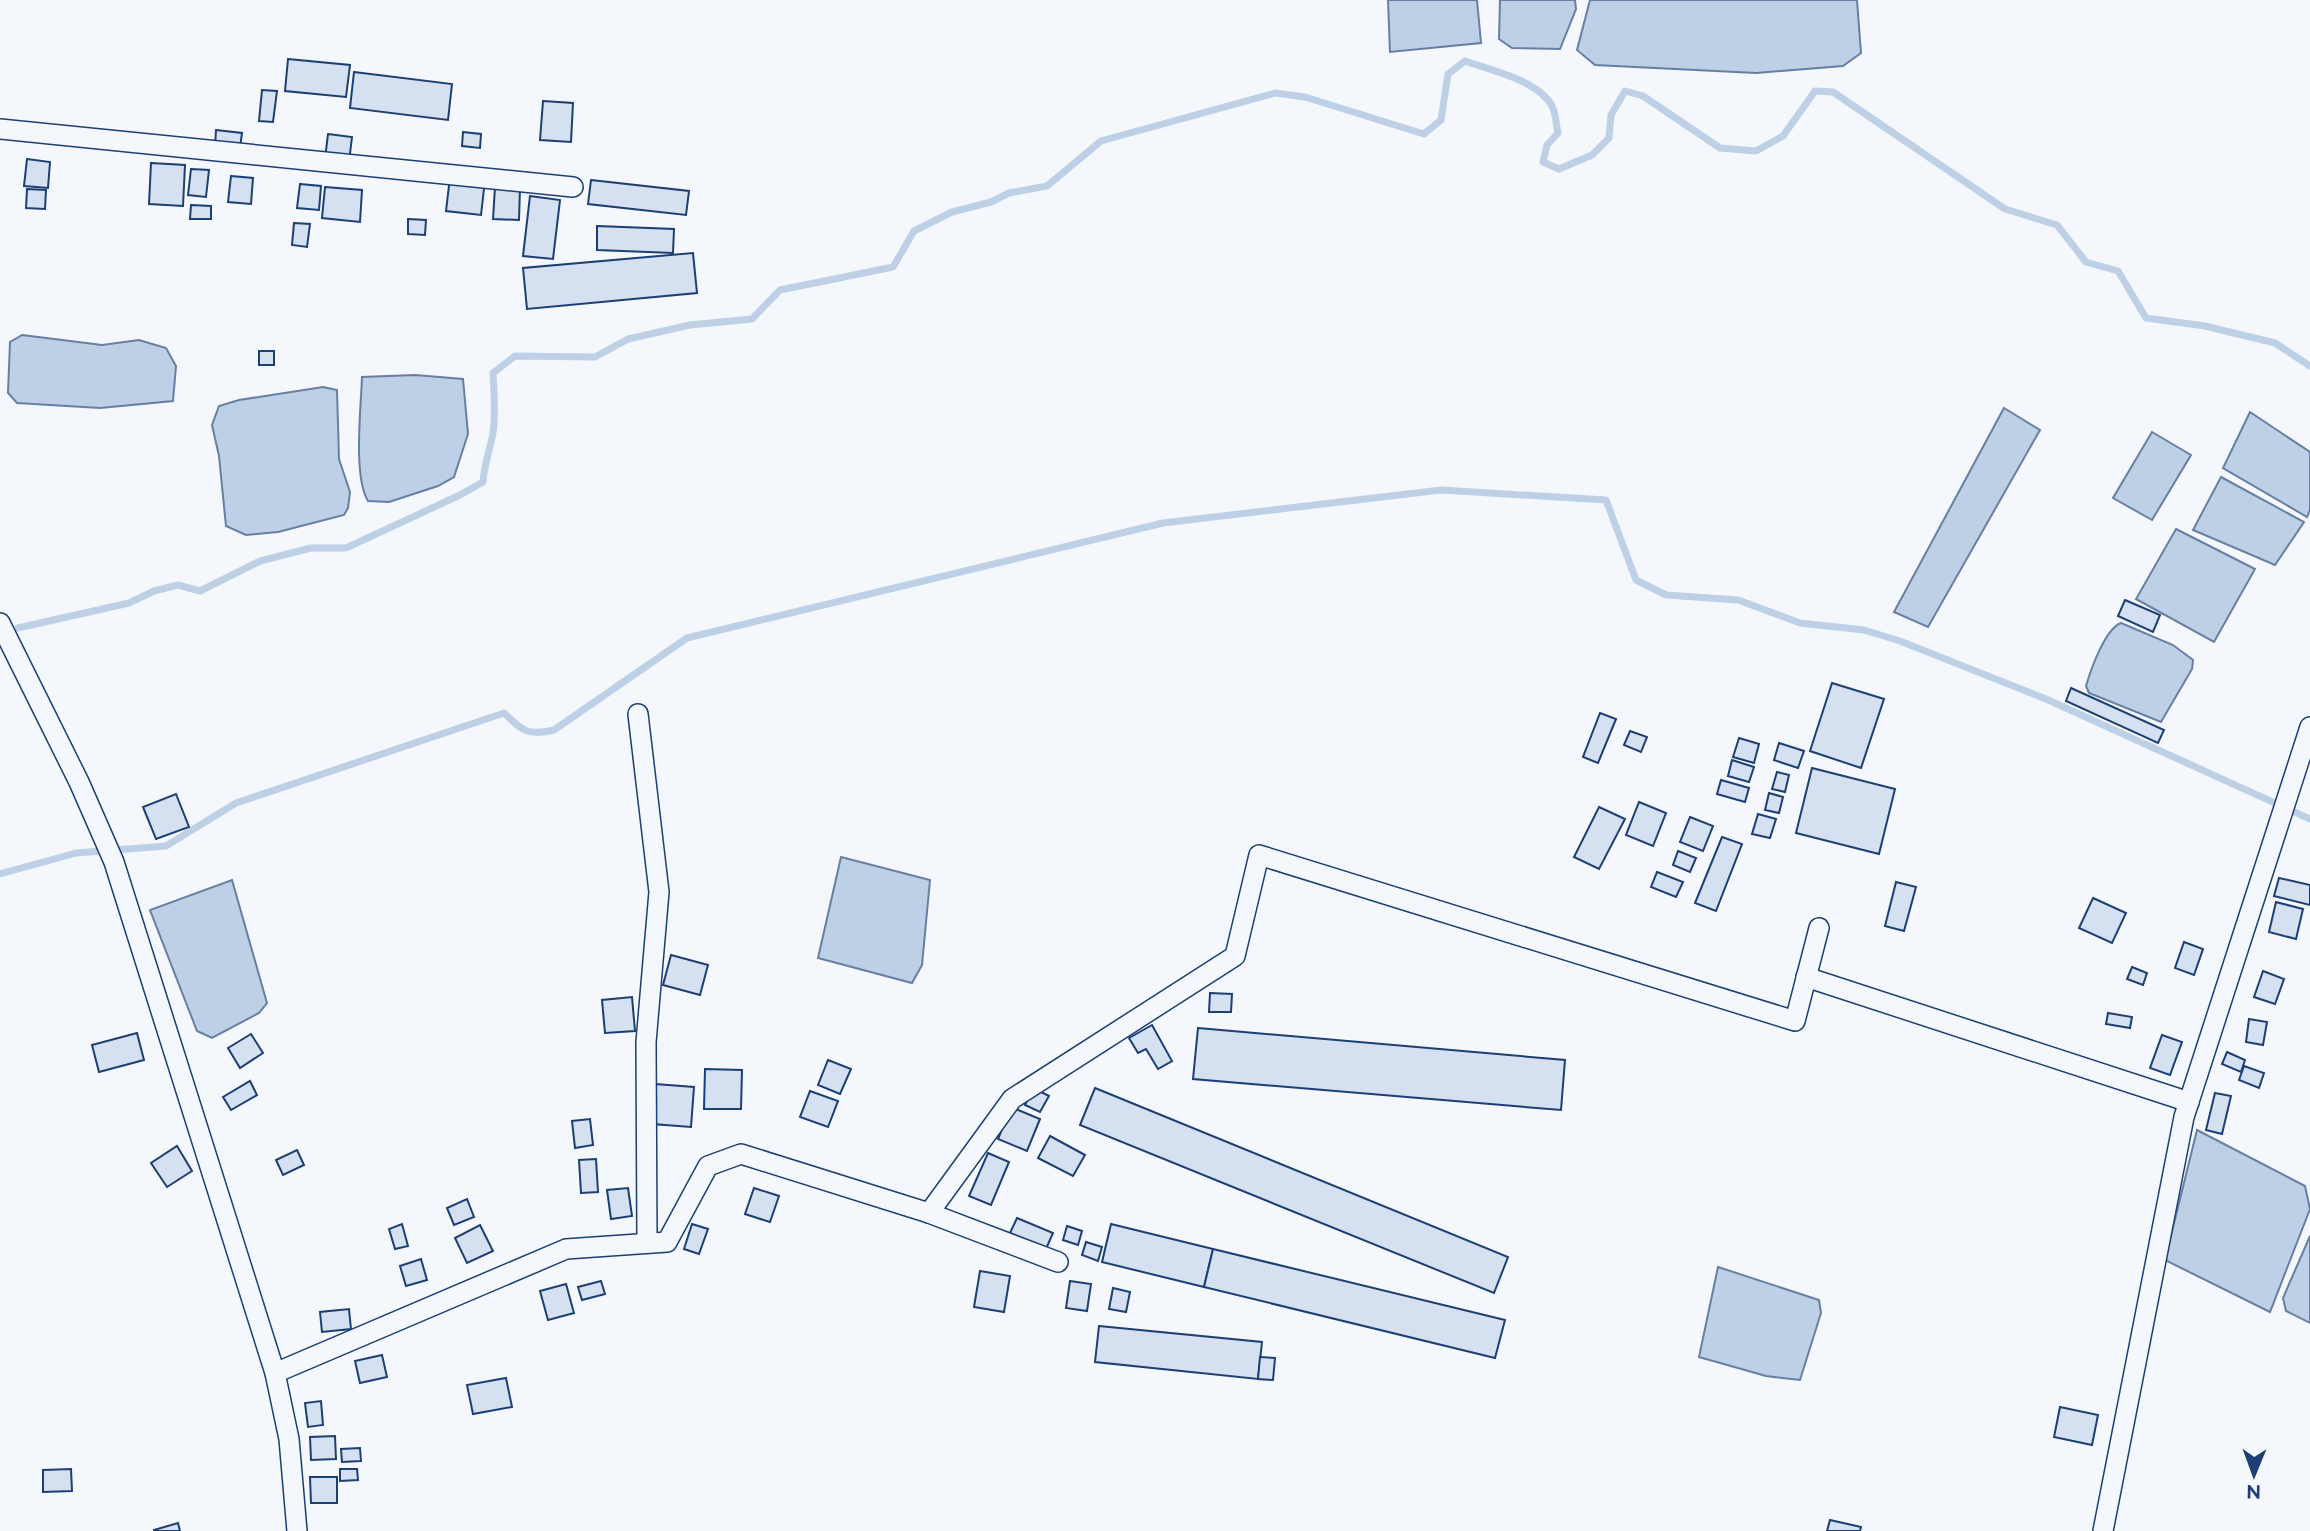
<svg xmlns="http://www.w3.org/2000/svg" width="2310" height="1531" font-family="Raleway,sans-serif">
<rect width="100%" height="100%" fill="#f4f7fb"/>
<g fill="#bed0e5" stroke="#687fa3" stroke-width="2">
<path d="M 1388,0 L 1477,0 L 1481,43 L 1390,52 Z"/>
<path d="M 1500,0 L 1575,0 L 1576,9 L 1560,49 L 1512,48 L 1499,39 Z"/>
<path d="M 1590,0 L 1857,0 L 1861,53 L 1843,66 L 1756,73 L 1595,65 L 1577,50 Z"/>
<path d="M 22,335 L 102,345 L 139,340 L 166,348 L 176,366 L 173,401 L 100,408 L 17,403 L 8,393 L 10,342 Z"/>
<path d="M 415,375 L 463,379 L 468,434 L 454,477 L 438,486 L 389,502 L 368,501 C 353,476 361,408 362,377 Z"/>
<path d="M 323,387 L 337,390 L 339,459 L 350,492 L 348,508 L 344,515 L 278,532 L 246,535 L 226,526 L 219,456 L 212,425 L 219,406 L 239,400 Z"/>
<path d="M 2004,408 L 2040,430 L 1928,627 L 1894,612 Z"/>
<path d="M 2250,412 L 2310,452 L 2310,510 L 2307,517 L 2223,468 Z"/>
<path d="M 2152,432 L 2191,455 L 2152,520 L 2113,498 Z"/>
<path d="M 2221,477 L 2304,522 L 2275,565 L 2193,530 Z"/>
<path d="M 2176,529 L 2255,569 L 2214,642 L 2136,599 Z"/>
<path d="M 2121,623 L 2173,645 L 2193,660 L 2192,669 L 2161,722 L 2089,693 L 2086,686 C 2091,669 2105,629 2121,623 Z"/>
<path d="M 841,857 L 930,880 L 922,965 L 912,983 L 818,958 Z"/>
<path d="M 232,880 L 267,1003 L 259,1013 L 212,1038 L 197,1031 L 150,910 Z"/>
<path d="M 2197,1130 L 2305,1186 L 2310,1209 L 2270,1312 L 2165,1260 Z"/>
<path d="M 2310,1236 L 2310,1323 L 2286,1311 L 2283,1298 Z"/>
<path d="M 1718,1267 L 1819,1300 L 1821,1313 L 1800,1380 L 1766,1376 L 1699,1357 Z"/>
</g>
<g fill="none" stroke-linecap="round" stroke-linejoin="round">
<g stroke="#bed0e5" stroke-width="7">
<path d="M 18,628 L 129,603 L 154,591 L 178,585 L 200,591 L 260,561 L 311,548 L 346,548 L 460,495 L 483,482 C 484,465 490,450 493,433 C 496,413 494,393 493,373 L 515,356 L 595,357 L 628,339 L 690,325 L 752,319 L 780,290 L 893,267 L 914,231 L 952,212 L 991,202 L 1009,193 L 1047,186 L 1101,141 L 1275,93 L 1305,97 L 1424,134 L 1441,120 L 1448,74 L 1465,61 C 1490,70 1538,80 1552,106 C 1556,113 1556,125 1558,133 L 1547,145 L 1543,162 L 1559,169 L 1592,155 L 1609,138 L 1611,115 L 1625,91 L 1643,96 L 1720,148 L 1756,151 L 1783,136 L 1815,91 L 1833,92 L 2005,209 L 2057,225 L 2086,262 L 2118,271 L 2146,318 L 2205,326 L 2275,343 L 2310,366"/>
<path d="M 0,874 L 76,853 L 166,846 L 236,803 L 504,713 C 523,731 527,736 554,730 L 687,638 L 1163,523 L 1441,490 L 1606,500 L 1636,580 L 1666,595 L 1738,600 L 1800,623 L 1864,630 L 1900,641 L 2046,699 L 2310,819"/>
</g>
</g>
<g fill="#d5e0f0" stroke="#1d3f73" stroke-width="2">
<path d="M 288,59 L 350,65 L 346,97 L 285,91 Z"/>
<path d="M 354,72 L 452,84 L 448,120 L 350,108 Z"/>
<path d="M 262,90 L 277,91 L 273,122 L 259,121 Z"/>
<path d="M 543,101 L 573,103 L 571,142 L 540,140 Z"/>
<path d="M 216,130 L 242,133 L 240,148 L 215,146 Z"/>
<path d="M 463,132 L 481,134 L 480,148 L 462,146 Z"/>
<path d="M 328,134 L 352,137 L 349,162 L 325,159 Z"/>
<path d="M 27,159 L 50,162 L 48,188 L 24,186 Z"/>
<path d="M 151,163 L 185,165 L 183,206 L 149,204 Z"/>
<path d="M 191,169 L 209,170 L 206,197 L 188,195 Z"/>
<path d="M 231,176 L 253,178 L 251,204 L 228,202 Z"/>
<path d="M 450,177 L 485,180 L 481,215 L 446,211 Z"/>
<path d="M 591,180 L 689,191 L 686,215 L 588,204 Z"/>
<path d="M 300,184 L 321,186 L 319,210 L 297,208 Z"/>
<path d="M 325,187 L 362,190 L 360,222 L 322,218 Z"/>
<path d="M 495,187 L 520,188 L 519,220 L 493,219 Z"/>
<path d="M 27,189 L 46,190 L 45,209 L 26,208 Z"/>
<path d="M 530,196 L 560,200 L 553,259 L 523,256 Z"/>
<path d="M 191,205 L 211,206 L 211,219 L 190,219 Z"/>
<path d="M 408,219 L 426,220 L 425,235 L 408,234 Z"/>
<path d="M 294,223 L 310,224 L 307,247 L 292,245 Z"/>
<path d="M 597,226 L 674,229 L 673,253 L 597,250 Z"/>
<path d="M 693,253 L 697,293 L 527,309 L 523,268 Z"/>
<rect x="259" y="351" width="15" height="14"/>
<path d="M 2125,600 L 2160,615 L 2153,632 L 2118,616 Z"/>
<path d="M 1832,683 L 1884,699 L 1861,768 L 1810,751 Z"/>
<path d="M 2071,688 L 2164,730 L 2158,743 L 2066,701 Z"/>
<path d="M 1600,713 L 1616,719 L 1598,763 L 1583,757 Z"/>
<path d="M 1630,731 L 1647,737 L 1641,752 L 1624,745 Z"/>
<path d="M 1739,738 L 1759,744 L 1754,763 L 1733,757 Z"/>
<path d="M 1779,743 L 1804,751 L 1798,768 L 1774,760 Z"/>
<path d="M 1732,760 L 1754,767 L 1749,782 L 1728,776 Z"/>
<path d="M 1812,768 L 1895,789 L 1879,854 L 1796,833 Z"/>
<path d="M 1777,772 L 1789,775 L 1785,792 L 1772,789 Z"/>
<path d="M 1721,780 L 1749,788 L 1745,802 L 1717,794 Z"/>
<path d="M 1769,793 L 1783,797 L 1779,813 L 1765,810 Z"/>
<path d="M 176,794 L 189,827 L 156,839 L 143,807 Z"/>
<path d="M 1639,802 L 1666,813 L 1653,846 L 1626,835 Z"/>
<path d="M 1599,807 L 1625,819 L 1599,869 L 1574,857 Z"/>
<path d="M 1758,814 L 1776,819 L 1770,838 L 1752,834 Z"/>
<path d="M 1690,817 L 1713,826 L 1703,851 L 1680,842 Z"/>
<path d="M 1722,837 L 1742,844 L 1716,911 L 1695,903 Z"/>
<path d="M 1678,851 L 1696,858 L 1690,872 L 1673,865 Z"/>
<path d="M 1657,872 L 1683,882 L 1676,897 L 1651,887 Z"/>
<path d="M 2279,878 L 2310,885 L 2310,905 L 2274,896 Z"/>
<path d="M 1896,882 L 1916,887 L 1904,931 L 1885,926 Z"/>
<path d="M 2093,898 L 2126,913 L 2112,943 L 2079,928 Z"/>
<path d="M 2276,902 L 2303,909 L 2296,939 L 2269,932 Z"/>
<path d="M 2184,942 L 2203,949 L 2194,975 L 2175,968 Z"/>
<path d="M 671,955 L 708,965 L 700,995 L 663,985 Z"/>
<path d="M 2132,967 L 2147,973 L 2143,985 L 2127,979 Z"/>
<path d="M 2263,971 L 2284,979 L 2275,1004 L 2254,997 Z"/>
<path d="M 1210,993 L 1232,994 L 1231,1012 L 1209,1012 Z"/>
<path d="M 632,997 L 635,1031 L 605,1033 L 602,1000 Z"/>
<path d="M 2108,1013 L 2132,1017 L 2130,1028 L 2106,1024 Z"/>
<path d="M 2249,1019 L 2267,1022 L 2263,1045 L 2246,1042 Z"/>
<path d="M 1152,1025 L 1172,1061 L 1158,1069 L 1146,1049 L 1138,1053 L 1129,1038 Z"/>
<path d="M 1198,1028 L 1565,1060 L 1561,1110 L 1193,1079 Z"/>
<path d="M 137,1033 L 144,1060 L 99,1072 L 92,1045 Z"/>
<path d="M 251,1034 L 263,1053 L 240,1068 L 228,1048 Z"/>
<path d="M 2162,1035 L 2182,1042 L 2170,1075 L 2150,1068 Z"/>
<path d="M 2227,1052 L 2245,1060 L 2241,1072 L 2222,1064 Z"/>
<path d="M 828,1060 L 851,1069 L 840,1094 L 818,1085 Z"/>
<path d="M 2244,1066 L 2264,1073 L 2259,1088 L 2239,1080 Z"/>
<path d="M 705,1069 L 742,1070 L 741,1109 L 704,1109 Z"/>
<path d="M 250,1081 L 257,1095 L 231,1110 L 223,1097 Z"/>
<path d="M 655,1084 L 694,1087 L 691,1127 L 652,1124 Z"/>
<path d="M 1033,1088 L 1049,1096 L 1040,1112 L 1025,1105 Z"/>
<path d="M 1095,1088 L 1508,1257 L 1494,1293 L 1080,1125 Z"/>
<path d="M 810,1091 L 838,1101 L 828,1127 L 800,1117 Z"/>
<path d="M 2215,1093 L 2231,1096 L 2222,1134 L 2206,1130 Z"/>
<path d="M 1011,1107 L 1040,1119 L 1027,1151 L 998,1139 Z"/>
<path d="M 590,1119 L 593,1145 L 575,1148 L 572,1121 Z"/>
<path d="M 1050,1136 L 1085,1155 L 1073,1176 L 1038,1158 Z"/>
<path d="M 177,1146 L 192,1171 L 167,1187 L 151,1163 Z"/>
<path d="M 297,1150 L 304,1165 L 283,1175 L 276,1160 Z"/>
<path d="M 988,1153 L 1009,1162 L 991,1205 L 969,1196 Z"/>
<path d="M 596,1159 L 598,1192 L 581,1193 L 579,1160 Z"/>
<path d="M 628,1188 L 632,1216 L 611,1219 L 607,1190 Z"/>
<path d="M 754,1188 L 779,1196 L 770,1222 L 745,1214 Z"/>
<path d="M 467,1199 L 474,1217 L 454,1225 L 447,1208 Z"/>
<path d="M 1017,1218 L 1053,1233 L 1046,1249 L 1010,1233 Z"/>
<path d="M 402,1224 L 408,1246 L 395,1249 L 389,1229 Z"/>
<path d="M 692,1224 L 708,1229 L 699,1254 L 684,1249 Z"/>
<path d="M 1111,1224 L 1213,1249 L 1204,1287 L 1102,1262 Z"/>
<path d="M 480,1225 L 493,1251 L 467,1263 L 455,1238 Z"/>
<path d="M 1067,1226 L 1082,1231 L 1078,1245 L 1063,1240 Z"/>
<path d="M 1086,1242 L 1102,1247 L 1098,1261 L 1082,1255 Z"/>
<path d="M 1213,1249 L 1505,1320 L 1495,1358 L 1204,1287 Z"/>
<path d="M 421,1259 L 427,1280 L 406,1286 L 400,1266 Z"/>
<path d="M 980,1271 L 1010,1276 L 1004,1312 L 974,1307 Z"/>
<path d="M 601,1281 L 605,1294 L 582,1300 L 578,1287 Z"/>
<path d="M 1070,1281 L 1091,1284 L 1087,1311 L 1066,1308 Z"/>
<path d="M 566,1284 L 574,1313 L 548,1320 L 540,1291 Z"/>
<path d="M 1113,1288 L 1130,1292 L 1126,1312 L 1109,1309 Z"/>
<path d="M 349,1309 L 351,1329 L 322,1332 L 320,1312 Z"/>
<path d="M 1099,1326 L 1262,1342 L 1258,1379 L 1095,1362 Z"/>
<path d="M 382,1355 L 387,1377 L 360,1383 L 355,1361 Z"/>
<path d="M 1260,1357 L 1275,1358 L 1273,1380 L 1258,1379 Z"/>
<path d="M 506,1378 L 512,1407 L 473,1414 L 467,1385 Z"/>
<path d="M 321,1401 L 323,1425 L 308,1427 L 305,1403 Z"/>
<path d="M 2060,1407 L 2098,1415 L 2092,1445 L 2054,1437 Z"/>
<path d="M 335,1436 L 336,1459 L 311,1460 L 310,1437 Z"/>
<path d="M 360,1448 L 361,1461 L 342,1462 L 341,1449 Z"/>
<path d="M 71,1469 L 72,1491 L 43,1492 L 43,1470 Z"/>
<path d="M 340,1469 L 357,1469 L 358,1480 L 340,1481 Z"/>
<path d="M 310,1477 L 337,1477 L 337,1503 L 311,1503 Z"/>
<path d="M 1830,1520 L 1861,1527 L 1860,1531 L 1827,1531 Z"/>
<path d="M 178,1523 L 180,1531 L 154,1531 L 154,1530 Z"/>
</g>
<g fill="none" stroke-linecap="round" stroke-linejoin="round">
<defs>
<g id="minor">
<path d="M 0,129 L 573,187"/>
<path d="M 0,623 L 79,782 L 114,862 L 275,1373 L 289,1439 L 297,1531"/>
<path d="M 638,714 L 659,892 L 646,1042 L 647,1243"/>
<path d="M 1806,977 L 2189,1102"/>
<path d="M 929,1213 L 1012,1099 L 1235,956 L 1259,855 L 1795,1021 L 1819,928"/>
<path d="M 275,1373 L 566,1249 L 667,1242 L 708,1166 L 741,1154 L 929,1213 L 1058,1262"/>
<path d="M 2103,1531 L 2184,1117 L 2310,727"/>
</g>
</defs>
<use href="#minor" stroke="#1d3f73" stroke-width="22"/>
<use href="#minor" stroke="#f4f7fb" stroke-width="19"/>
</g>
<g transform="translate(2254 1475) rotate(181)" stroke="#f4f7fb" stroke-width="5" paint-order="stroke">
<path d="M0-5L12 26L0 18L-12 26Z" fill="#1d3f73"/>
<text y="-10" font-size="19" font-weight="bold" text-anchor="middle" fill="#1d3f73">N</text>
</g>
</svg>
